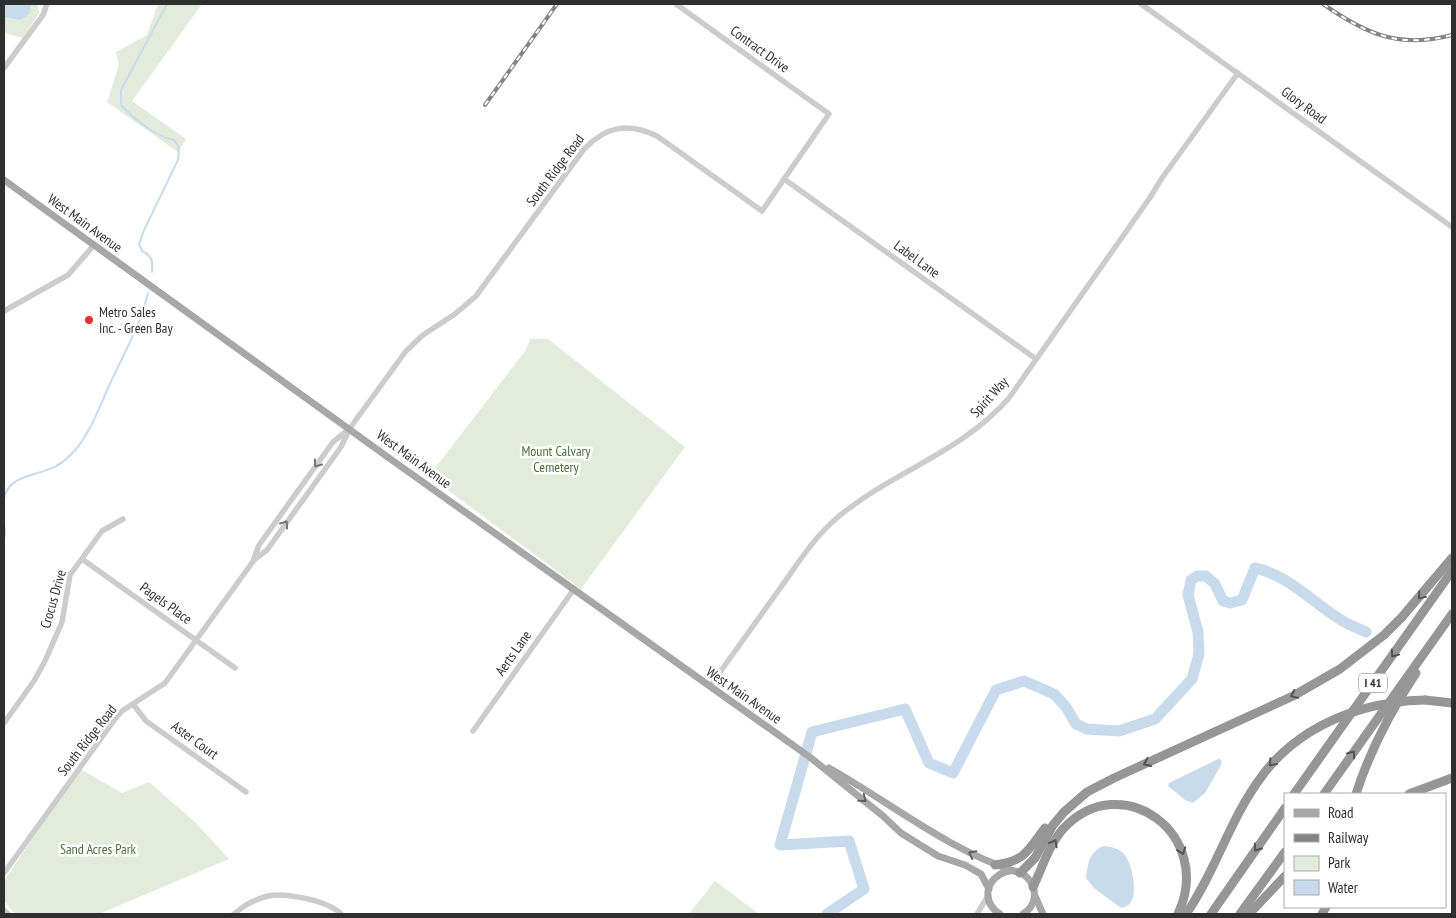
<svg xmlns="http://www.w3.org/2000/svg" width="1456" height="918" font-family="'PT Sans Narrow',sans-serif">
<rect width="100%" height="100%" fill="#fff"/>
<g fill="#e3ecdc">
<path d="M 4,4 L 38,4 L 39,13 L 23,38 L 4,33 Z"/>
<path d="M 158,4 L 202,4 L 132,101 L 186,139 L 178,152 L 107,102 L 119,65 L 116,52 L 147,35 Z"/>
<path d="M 530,339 L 548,339 L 685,447 L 581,589 L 429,476 L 519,359 L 526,350 Z"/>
<path d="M 79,768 L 122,793 L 149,782 L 196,823 L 229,859 L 99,914 L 15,914 L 4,901 L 4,881 Z"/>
<path d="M 715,881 L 759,914 L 689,914 Z"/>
</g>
<g fill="#c8dbed">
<path d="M 4,4 L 31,4 L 29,14 L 21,20 L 4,17 Z"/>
<path d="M 1218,759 L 1220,759 L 1222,762 L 1220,767 L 1205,793 L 1193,803 L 1185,800 L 1168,786 L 1169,783 Z"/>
<path d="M 1104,846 C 1111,847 1118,848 1123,853 C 1132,861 1138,892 1131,902 C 1129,906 1124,907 1121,908 L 1095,889 L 1086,878 C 1088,864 1089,851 1104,846 Z"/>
</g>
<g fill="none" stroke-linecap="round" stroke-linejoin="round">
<g stroke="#c8dbed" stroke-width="2">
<path d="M 152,272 C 153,260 152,256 142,251 L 139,244 L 145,228 L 178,160 L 179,147 L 174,140 C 156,137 133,118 121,105 L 121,90 L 167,4"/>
<path d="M 4,498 C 9,474 39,476 56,466 C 64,462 71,455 76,449 C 91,431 99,408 108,388 C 122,357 140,327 148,293"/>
<path d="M 4,522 L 5,532 L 4,539"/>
</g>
<path stroke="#c8dbed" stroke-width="11" d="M 827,914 L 864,889 L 849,841 L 780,845 L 812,732 L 905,709 L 929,763 L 953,773 L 996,690 L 1024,681 L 1054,694 L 1066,707 L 1076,724 L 1087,729 L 1119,731 L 1155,719 L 1192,679 L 1199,654 L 1198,632 L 1188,595 L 1191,580 L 1197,576 L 1206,576 L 1215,584 L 1223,601 L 1230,603 L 1242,600 L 1255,568 C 1292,576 1316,607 1348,624 C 1354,627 1360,629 1366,632"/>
<g stroke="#ccc" stroke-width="5.5">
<path d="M 1141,4 L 1452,227"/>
<path d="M 4,68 L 43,15 L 47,4"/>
<path d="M 784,179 L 1036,359"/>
<path d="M 4,311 L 68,275 L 94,245"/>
<path d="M 254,558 L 259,545 L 333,442 L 348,430"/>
<path d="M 82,559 L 235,668"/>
<path d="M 710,686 C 734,653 757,620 781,587 C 798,563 815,536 838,517 C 893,471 961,453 1009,398 L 1149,199 L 1162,178 L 1238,73"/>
<path d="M 133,704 L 146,721 L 246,792"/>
<path d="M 4,723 L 34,681 L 45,661 L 62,622 L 70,575 L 102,531 L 123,519"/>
<path d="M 473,731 L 574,589"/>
<path d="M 4,873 L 115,719 L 122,711 L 165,683 L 254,560 L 267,550 L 341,447 L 350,428 L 406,351 L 423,335 L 455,314 L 476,296 L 584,149 C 607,126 628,122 657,136 L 762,211 L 829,114 L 676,4"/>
<path d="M 4,910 L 8,914"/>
<path d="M 234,914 C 243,906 256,899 268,896 C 285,892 329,901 341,914"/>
<path d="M 977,914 L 988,896"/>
</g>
<g stroke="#a7a7a7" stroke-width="7">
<path d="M 4,180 L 389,458 L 811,758 L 883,816 L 901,833 L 938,856 L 965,865 L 981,874 L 989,889"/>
<path d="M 829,768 C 891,803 948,850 1017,872"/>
<path d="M 1035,896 L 1043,914"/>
<path d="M 1000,914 C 992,909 987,901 988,891 C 989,885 993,879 999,875 C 1024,858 1050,897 1023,914"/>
</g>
<g stroke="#969696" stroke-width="9">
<path d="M 1425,700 L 1452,703"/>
<path d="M 1294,794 L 1452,571"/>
<path d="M 1324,794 L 1452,614"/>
<path d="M 1356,794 C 1370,750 1390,712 1416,673"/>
<path d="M 1409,794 L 1452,778"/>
<path d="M 995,865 C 1026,861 1028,850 1045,828"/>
<path d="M 1020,873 L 1035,858 L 1053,825 L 1064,812 L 1087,792 L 1114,778 L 1293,696 L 1340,669 L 1384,635 L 1402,617 L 1452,558"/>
<path d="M 1033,887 C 1042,868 1049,845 1063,829 C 1122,766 1215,835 1178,914"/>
<path d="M 1186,914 C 1216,871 1230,818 1262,776 C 1275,758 1291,744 1310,732"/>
<path d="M 1211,914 L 1285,808"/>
<path d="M 1240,914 L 1285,852"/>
<path d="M 1249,914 L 1285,876"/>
<path d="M 1322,914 L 1326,907"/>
</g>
<defs>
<g id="rail">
<path d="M 1323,4 C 1366,34 1399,49 1452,35"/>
<path d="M 485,105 L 557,4"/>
</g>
</defs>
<use href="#rail" stroke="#848484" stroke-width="4"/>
<use href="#rail" stroke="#fff" stroke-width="2" stroke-dasharray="5.5" stroke-linecap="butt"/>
<path stroke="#969696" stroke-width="9" d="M 1310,732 C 1346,710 1383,701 1425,700"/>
</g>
<defs><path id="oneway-chevron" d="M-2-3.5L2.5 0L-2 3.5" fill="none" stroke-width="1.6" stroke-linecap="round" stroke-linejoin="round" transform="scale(1.25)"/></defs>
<g stroke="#767676">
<use href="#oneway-chevron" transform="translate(317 464) rotate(126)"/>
<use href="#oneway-chevron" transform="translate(285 524) rotate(-54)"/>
</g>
<g stroke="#535353">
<use href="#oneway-chevron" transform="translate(1421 596) rotate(130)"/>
<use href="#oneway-chevron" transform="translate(1394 654) rotate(125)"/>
<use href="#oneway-chevron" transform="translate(1294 695) rotate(154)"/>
<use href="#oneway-chevron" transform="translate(1352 754) rotate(-55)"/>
<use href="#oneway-chevron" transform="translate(1147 763) rotate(155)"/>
<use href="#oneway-chevron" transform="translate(1272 763) rotate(132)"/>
<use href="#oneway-chevron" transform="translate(1054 843) rotate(-61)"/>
<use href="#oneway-chevron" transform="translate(1257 848) rotate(125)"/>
<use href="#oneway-chevron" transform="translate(1182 851) rotate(70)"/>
</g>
<g stroke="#5f5f5f">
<use href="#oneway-chevron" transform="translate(863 799) rotate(39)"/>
<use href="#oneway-chevron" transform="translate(972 854) rotate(-153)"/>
</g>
<circle fill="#ea2f2d" stroke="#fff" stroke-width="2" cx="89" cy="320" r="5"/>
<g text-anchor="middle" stroke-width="5" stroke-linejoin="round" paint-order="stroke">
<rect fill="#fff" stroke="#6d6d6d" stroke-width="1" x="1359" y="673.5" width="28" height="19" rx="4"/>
<g font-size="12" font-weight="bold" fill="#2f2f2f">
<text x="1373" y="687">I 41</text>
</g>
<g font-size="14" fill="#2f2f2f" stroke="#fff">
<text transform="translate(760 49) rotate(36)" y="5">Contract Drive</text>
<text transform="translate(1304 105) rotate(36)" y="5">Glory Road</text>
<text transform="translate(555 170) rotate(-53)" y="5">South Ridge Road</text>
<text transform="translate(85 223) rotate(36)" y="5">West Main Avenue</text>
<text transform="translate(917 259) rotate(36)" y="5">Label Lane</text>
<text transform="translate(989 397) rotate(-48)" y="5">Spirit Way</text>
<text transform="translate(414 459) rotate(36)" y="5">West Main Avenue</text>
<text transform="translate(53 599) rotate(-74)" y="5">Crocus Drive</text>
<text transform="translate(166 603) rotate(36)" y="5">Pagels Place</text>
<text transform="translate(513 653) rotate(-55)" y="5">Aerts Lane</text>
<text transform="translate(744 695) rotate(35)" y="5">West Main Avenue</text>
<text transform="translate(87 740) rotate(-52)" y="5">South Ridge Road</text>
<text transform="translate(195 740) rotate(36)" y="5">Aster Court</text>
</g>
<g font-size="14" fill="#2f2f2f" stroke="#fff" text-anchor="start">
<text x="99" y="317">Metro Sales<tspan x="99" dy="16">Inc. - Green Bay</tspan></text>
</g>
<g font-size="14" fill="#4d6c3b" stroke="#fff">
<text x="556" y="456">Mount Calvary<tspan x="556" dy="16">Cemetery</tspan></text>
<text x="98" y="854">Sand Acres Park</text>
</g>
</g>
<rect width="1456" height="918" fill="none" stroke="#2f2f2f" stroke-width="10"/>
<rect x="1284" y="793" width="162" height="115" fill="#ffffff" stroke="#acacac"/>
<rect x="1294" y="809" width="25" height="8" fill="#a7a7a7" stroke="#acacac"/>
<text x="1328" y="818" font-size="15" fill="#2f2f2f">Road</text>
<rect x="1294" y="834" width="25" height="8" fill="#848484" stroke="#acacac"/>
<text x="1328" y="843" font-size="15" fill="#2f2f2f">Railway</text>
<rect x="1294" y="856" width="25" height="15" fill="#e3ecdc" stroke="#acacac"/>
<text x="1328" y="868" font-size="15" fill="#2f2f2f">Park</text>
<rect x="1294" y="880" width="25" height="15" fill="#c8dbed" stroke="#acacac"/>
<text x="1328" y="893" font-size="15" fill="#2f2f2f">Water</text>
</svg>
